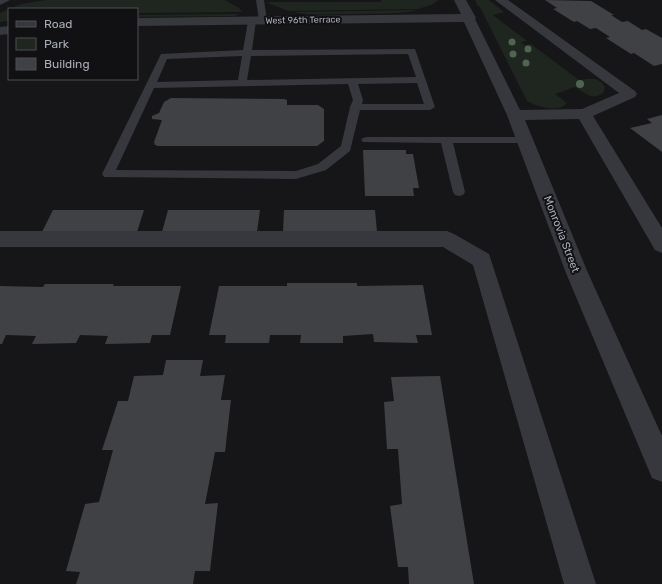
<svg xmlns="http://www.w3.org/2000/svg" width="662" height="584" font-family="Rubik,sans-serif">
<rect width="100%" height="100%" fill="#161618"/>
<g fill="#1e261f">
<path d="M 46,0 L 225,0 L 239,8 L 242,12 L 137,13 L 137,9 L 9,9 L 9,21 L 0,22 L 0,13 L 21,4 Z"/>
<path d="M 381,0 L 439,0 L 431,5 L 418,9 L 288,11 L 266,2 L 381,2 Z"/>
<path d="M 475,0 L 489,0 L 504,12 L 493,15 L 527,41 L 521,42 L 525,45 L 531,44 L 579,80 C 590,79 598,76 605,87 L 603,93 C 592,101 585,93 575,87 L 555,94 L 567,103 C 558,113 538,107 527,101 L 480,7 L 481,7 L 478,6 Z"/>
<path d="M 420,10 C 397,15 372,13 348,14 C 330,14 310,16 292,12 Z"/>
<path d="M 240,14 L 234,16 L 137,17 L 137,15 Z"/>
</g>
<g fill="#404145">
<path d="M 545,0 L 591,1 L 614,15 L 611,15 L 622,22 L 628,21 L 642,30 L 646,29 L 662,38 L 662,64 L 654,66 L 634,53 L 631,54 L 606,38 L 610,37 L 596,28 L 590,29 L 577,21 L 574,22 L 553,9 L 557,8 Z"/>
<path d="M 171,98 L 284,99 L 287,100 L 287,105 L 318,105 L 324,109 L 324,141 L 317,146 L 158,146 L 155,145 L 154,142 L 162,120 L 152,119 L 152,116 L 159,113 L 164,102 Z"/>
<path d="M 662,115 L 662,152 L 630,128 L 652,123 L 647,119 Z"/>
<path d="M 363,150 L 406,150 L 406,154 L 413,154 L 419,188 L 413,188 L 414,196 L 365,196 Z"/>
<path d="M 53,210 L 144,210 L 137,232 L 42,232 Z"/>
<path d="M 168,210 L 260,210 L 257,232 L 162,232 Z"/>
<path d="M 284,210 L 375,210 L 377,232 L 283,232 Z"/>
<path d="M 287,283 L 357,283 L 357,286 L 423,285 L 432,335 L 416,335 L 418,343 L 374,342 L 373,334 L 343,336 L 343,343 L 300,343 L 301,335 L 270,335 L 269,343 L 225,343 L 226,335 L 209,335 L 219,286 L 287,286 Z"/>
<path d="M 45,284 L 114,284 L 113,286 L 181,286 L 170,335 L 152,335 L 150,343 L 105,344 L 108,336 L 80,335 L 76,343 L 32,344 L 36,336 L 6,335 L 2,344 L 0,344 L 0,286 L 43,287 Z"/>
<path d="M 166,360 L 203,360 L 200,376 L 225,375 L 221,400 L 231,400 L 225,452 L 215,452 L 205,504 L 218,503 L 210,571 L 195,571 L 193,584 L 76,584 L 80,572 L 66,571 L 85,504 L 99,502 L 113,450 L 102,450 L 118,401 L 128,401 L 134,376 L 163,375 Z"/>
<path d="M 440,376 L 474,584 L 409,584 L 408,567 L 398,567 L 390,506 L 402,504 L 398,449 L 387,449 L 384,402 L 394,401 L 391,377 Z"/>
</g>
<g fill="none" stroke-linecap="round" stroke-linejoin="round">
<g fill="#37383d" fill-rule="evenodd">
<path d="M 0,0 L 10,0 L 0,5 Z"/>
<path d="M 256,0 L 264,0 L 267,20 L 266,22 L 260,22 L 259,20 Z"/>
<path d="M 252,18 L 256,21 L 252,50 L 415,49 L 435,107 L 430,110 L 360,110 L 350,151 L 326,170 L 296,179 L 104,177 L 102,174 L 161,54 L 243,50 L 248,21 ZM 408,54 L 416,77 L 247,80 L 251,56 ZM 242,56 L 238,80 L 157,82 L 167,59 ZM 417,83 L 424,104 L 362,104 L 363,100 L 358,84 ZM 348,84 L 353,100 L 350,107 L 341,146 L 318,164 L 296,171 L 116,170 L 154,88 Z"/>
<path d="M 367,137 L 526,137 L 530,138 L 532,140 L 530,142 L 526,143 L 453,143 L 465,192 L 463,195 L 459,196 L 455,195 L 453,192 L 441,143 L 363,142 L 361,140 L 363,138 Z"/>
</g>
<g fill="#37383d" fill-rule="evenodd">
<path d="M 454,0 L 466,0 L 476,18 L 475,19 L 520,110 L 582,109 L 619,93 L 495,0 L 508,0 L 635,91 L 637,94 L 635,97 L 593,116 L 662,228 L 662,253 L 655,250 L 579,119 L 525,120 L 588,273 L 662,436 L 662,482 L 652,478 L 566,273 L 507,115 L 464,22 L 137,26 L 137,18 L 461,14 Z"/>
<path d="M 9,26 L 9,34 L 0,35 L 0,27 Z"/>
<path d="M 0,231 L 447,231 L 454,234 L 489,254 L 596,584 L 564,584 L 473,265 L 443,247 L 0,247 Z"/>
</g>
</g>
<g fill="#506452">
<circle cx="512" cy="42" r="3.5"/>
<circle cx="528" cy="49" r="3.5"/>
<circle cx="513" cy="54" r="3.5"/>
<circle cx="526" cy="63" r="3.5"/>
<circle cx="580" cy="84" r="4"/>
</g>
<g text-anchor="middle" stroke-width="4" stroke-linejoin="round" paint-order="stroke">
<g font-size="9" fill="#a8adb8" stroke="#111113">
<text transform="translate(303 20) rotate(-1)" y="3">West 96th Terrace</text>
</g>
<g font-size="11" fill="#a8adb8" stroke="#111113">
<text transform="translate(562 234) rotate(69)" y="4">Monrovia Street</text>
</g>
</g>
<rect x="8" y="8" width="130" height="72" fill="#111113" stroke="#4d4f55"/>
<rect x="16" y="21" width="20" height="6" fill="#37383d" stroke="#4d4f55"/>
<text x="44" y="28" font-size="12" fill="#a8adb8">Road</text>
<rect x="16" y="38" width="20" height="12" fill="#1e261f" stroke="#4d4f55"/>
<text x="44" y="48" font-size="12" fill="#a8adb8">Park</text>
<rect x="16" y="58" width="20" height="12" fill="#404145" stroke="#4d4f55"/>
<text x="44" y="68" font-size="12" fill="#a8adb8">Building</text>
</svg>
